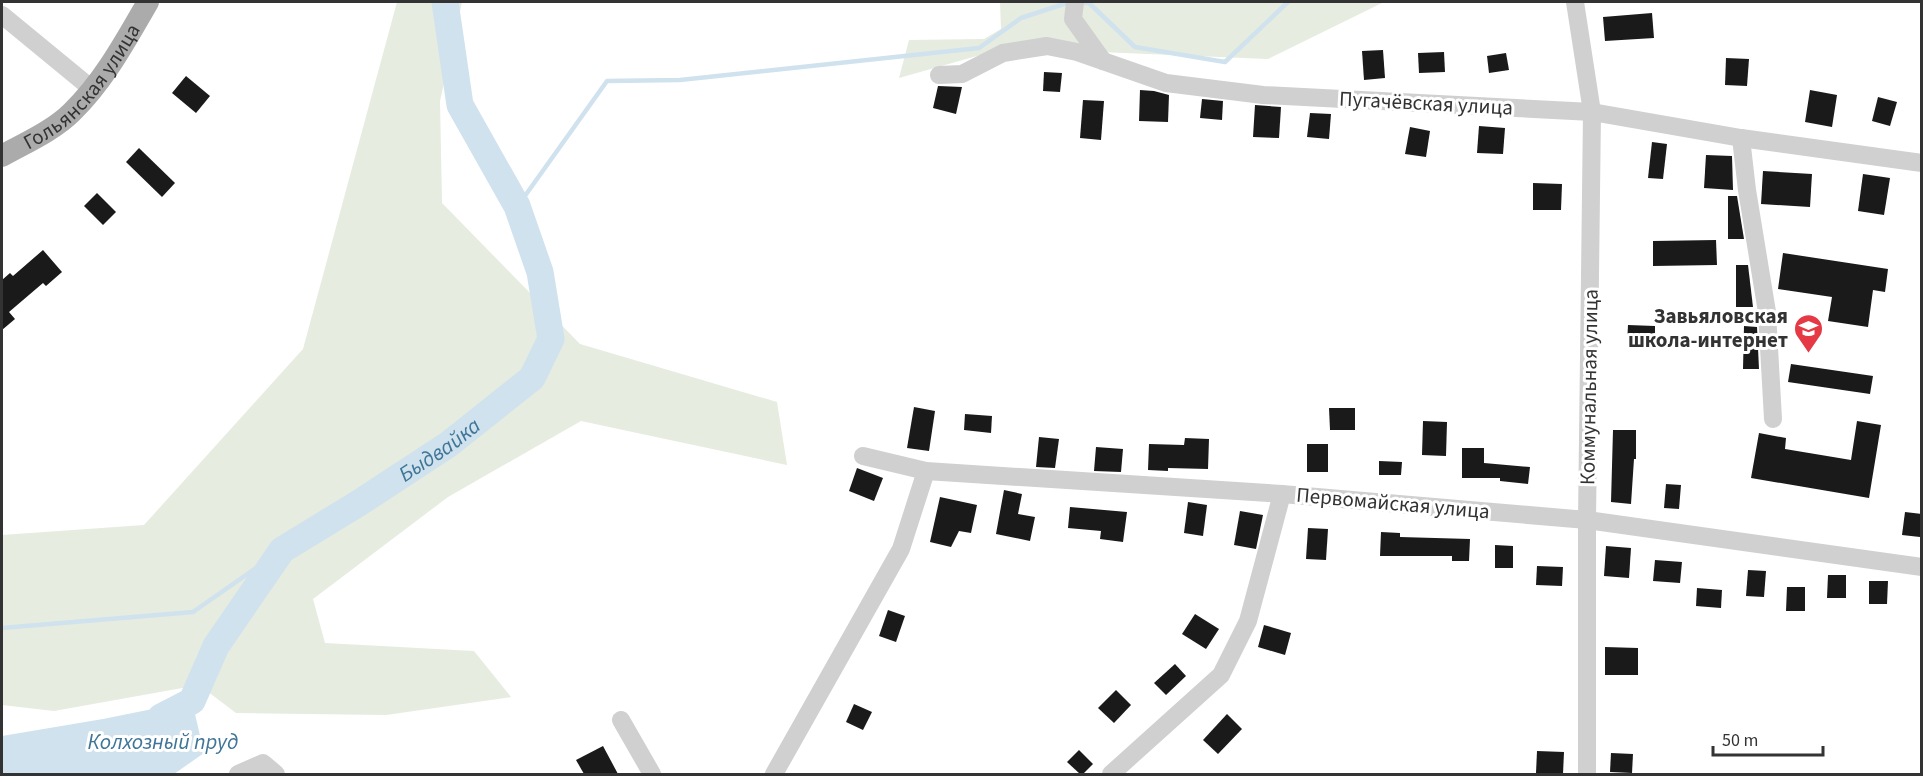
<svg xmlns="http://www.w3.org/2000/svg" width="1923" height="776" font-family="'Source Sans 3',sans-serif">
<rect width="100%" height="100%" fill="#fff"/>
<g fill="#e6ecdf">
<path d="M 397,2 L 462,2 L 440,101 L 442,203 L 580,344 L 777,402 L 787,465 L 581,421 L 448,497 L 313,599 L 325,643 L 474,651 L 511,697 L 386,715 L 236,713 L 199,685 L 54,711 L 2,705 L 2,535 L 144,525 L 303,349 Z"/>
<path d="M 1000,2 L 1384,2 L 1268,59 L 1005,48 L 899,78 L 909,40 L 984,39 L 1001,29 Z"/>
</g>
<path fill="#cfe2ee" d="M 192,701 L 204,753 L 174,774 L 2,774 L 2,736 L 103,719 Z"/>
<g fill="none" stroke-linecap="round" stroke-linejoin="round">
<g stroke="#cfe2ee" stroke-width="4.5">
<path d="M 1079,3 L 1089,3 L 1135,47 L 1225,62 L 1288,2"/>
<path d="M 517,207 L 607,81 L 680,80 L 979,48 L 1021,18 L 1070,2"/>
<path d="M 2,628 L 193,612 L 282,550"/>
</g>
<path stroke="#cfe2ee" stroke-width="27" id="s1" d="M 161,717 L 192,701 L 216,646 L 282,550 L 359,503 L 449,444 L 532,378 L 551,339 L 540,272 L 517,206 L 460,105 L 445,2"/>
</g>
<g fill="#1a1a1a">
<path d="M 1652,13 L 1654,38 L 1605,41 L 1603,17 Z"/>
<path d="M 1383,50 L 1385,78 L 1364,80 L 1362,51 Z"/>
<path d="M 1444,52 L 1445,72 L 1419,73 L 1418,53 Z"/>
<path d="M 1506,53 L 1509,70 L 1489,73 L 1487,56 Z"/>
<path d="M 1726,58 L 1749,59 L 1747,86 L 1725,85 Z"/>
<path d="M 1044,72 L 1062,73 L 1060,92 L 1043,91 Z"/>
<path d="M 186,76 L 210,96 L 196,113 L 172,93 Z"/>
<path d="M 938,86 L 962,87 L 956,114 L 933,108 Z"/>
<path d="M 1140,90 L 1154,91 L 1169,95 L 1168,122 L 1139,121 Z"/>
<path d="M 1810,90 L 1837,95 L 1832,127 L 1805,122 Z"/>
<path d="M 1878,97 L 1897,102 L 1890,126 L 1872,121 Z"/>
<path d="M 1202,99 L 1223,101 L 1222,120 L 1200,118 Z"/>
<path d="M 1083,100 L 1104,101 L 1101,140 L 1080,138 Z"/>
<path d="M 1255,105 L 1281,107 L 1279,138 L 1253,137 Z"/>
<path d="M 1310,113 L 1331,114 L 1329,139 L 1307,137 Z"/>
<path d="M 1479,126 L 1505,128 L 1503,154 L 1477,153 Z"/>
<path d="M 1410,127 L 1430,131 L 1426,157 L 1405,154 Z"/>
<path d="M 1652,142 L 1667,144 L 1663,179 L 1648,178 Z"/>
<path d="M 139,148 L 175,183 L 162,197 L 126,162 Z"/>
<path d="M 1706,155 L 1732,156 L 1733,190 L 1704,188 Z"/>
<path d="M 1763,171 L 1812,174 L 1810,207 L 1761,204 Z"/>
<path d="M 1863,174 L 1890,178 L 1884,215 L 1858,211 Z"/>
<path d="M 1533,183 L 1562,184 L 1561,210 L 1533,210 Z"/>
<path d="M 97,193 L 116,212 L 103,225 L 84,206 Z"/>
<path d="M 1728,196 L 1737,196 L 1744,239 L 1728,239 Z"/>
<path d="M 1716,240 L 1717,265 L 1653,266 L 1653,241 Z"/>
<path d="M 43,250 L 62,272 L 46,286 L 43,283 L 9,312 L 15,319 L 2,330 L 2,280 L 10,273 L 13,276 Z"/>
<path d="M 1783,253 L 1888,269 L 1885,292 L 1873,290 L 1868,327 L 1828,321 L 1832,297 L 1778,289 Z"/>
<path d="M 1736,265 L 1748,265 L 1753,307 L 1736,307 Z"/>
<path d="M 1628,325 L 1655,326 L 1655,347 L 1627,345 Z"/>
<path d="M 1744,326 L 1757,327 L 1759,369 L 1743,369 Z"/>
<path d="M 1791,364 L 1873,376 L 1870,394 L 1788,382 Z"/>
<path d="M 914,407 L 935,411 L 929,451 L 907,448 Z"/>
<path d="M 1329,408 L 1355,408 L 1355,430 L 1330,430 Z"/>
<path d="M 965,414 L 992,416 L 991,433 L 964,430 Z"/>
<path d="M 1423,421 L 1447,422 L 1446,456 L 1422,455 Z"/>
<path d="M 1857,421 L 1881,425 L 1869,498 L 1751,478 L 1759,433 L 1786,438 L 1785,449 L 1851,460 Z"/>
<path d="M 1613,430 L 1636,430 L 1636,459 L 1634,459 L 1631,504 L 1611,502 Z"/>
<path d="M 1039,437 L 1059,439 L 1055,468 L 1036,467 Z"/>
<path d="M 1185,438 L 1209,439 L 1208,469 L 1168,468 L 1168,471 L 1148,470 L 1149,444 L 1184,445 Z"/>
<rect x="1307" y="444" width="21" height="28"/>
<path d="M 1096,447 L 1123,449 L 1121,472 L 1094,471 Z"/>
<path d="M 1462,448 L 1484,448 L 1484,463 L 1530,467 L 1528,484 L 1500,481 L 1500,478 L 1462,478 Z"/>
<path d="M 1379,461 L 1402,462 L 1401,475 L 1379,475 Z"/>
<path d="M 857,468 L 883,478 L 874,501 L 849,491 Z"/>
<path d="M 1666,484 L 1681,485 L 1679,509 L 1664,508 Z"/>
<path d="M 1004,490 L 1022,494 L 1018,514 L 1035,517 L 1030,541 L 996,534 Z"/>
<path d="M 940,497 L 977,505 L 971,533 L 959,531 L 951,547 L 930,542 Z"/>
<path d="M 1188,502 L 1207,505 L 1203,536 L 1184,533 Z"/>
<path d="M 1070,507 L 1127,512 L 1123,542 L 1100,539 L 1101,531 L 1068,528 Z"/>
<path d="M 1240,511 L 1263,515 L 1256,549 L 1234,545 Z"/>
<path d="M 1905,512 L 1922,514 L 1920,537 L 1902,535 Z"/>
<path d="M 1308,528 L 1328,529 L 1326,560 L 1306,559 Z"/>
<path d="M 1381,532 L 1400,533 L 1400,537 L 1470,539 L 1469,561 L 1452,561 L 1452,556 L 1380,556 Z"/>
<path d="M 1495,545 L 1513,546 L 1513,568 L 1495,568 Z"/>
<path d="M 1606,546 L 1631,548 L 1629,578 L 1604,576 Z"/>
<path d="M 1655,560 L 1682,562 L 1680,583 L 1653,581 Z"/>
<path d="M 1537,566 L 1563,567 L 1562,586 L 1536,585 Z"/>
<path d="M 1748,570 L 1766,571 L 1764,597 L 1746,596 Z"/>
<path d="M 1828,575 L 1846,575 L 1846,598 L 1827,598 Z"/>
<path d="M 1869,581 L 1888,581 L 1887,604 L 1869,604 Z"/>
<path d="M 1787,587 L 1805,587 L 1805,611 L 1786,611 Z"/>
<path d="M 1697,588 L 1722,590 L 1721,608 L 1696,606 Z"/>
<path d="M 888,610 L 905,616 L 896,642 L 879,636 Z"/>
<path d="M 1195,614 L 1219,629 L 1206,649 L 1182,634 Z"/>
<path d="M 1264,625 L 1291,633 L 1285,655 L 1258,647 Z"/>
<path d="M 1605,647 L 1638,648 L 1638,675 L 1605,675 Z"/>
<path d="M 1175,664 L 1186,676 L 1166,695 L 1154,683 Z"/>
<path d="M 1116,690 L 1131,705 L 1114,723 L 1098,708 Z"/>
<path d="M 854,704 L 872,712 L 863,730 L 846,722 Z"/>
<path d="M 1227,714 L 1242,729 L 1218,754 L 1203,740 Z"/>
<path d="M 603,746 L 618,774 L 584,774 L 576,760 Z"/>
<path d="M 1079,750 L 1093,764 L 1083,774 L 1080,774 L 1067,762 Z"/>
<path d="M 1537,751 L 1564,752 L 1563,774 L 1536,773 Z"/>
<path d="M 1611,753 L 1633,754 L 1632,773 L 1610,772 Z"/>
</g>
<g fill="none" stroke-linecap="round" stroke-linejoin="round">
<g stroke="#d0d0d0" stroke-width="18">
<path d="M 1075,2 L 1073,19 L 1103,61"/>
<path d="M 1575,2 L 1592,112 L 1587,520 L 1587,774"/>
<path d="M 2,15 L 92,89"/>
<path d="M 939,75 L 962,74 L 1003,53 L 1047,46 L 1077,52 L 1166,83 L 1263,95 L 1592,112 L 1741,138 L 1922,163"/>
<path d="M 1741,138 L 1747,190 L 1767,312 L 1773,419"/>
<path d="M 863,456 L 926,471 L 1282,494 L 1587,520 L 1922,567"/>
<path d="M 621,720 L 652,774"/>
<path d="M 238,774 L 263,763 L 276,774"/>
<path d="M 774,774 L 901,549 L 926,471"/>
<path d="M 1111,774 L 1221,675 L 1248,621 L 1282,494"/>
</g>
<path stroke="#ababab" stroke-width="22" id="s2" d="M 2,156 C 25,143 53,131 72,112 C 104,81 126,40 148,2"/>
</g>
<defs>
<symbol id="school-pin" viewBox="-11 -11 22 30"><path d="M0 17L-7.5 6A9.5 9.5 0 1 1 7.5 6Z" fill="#e63946" stroke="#fff"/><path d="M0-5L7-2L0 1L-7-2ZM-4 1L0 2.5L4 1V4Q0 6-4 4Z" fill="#fff"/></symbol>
</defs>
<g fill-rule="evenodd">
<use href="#school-pin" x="1792" y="312" width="33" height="45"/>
</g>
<g text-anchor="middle" stroke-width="6" stroke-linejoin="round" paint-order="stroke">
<g font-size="21" fill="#333" stroke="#fff">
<text dy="7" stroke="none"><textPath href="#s2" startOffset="108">Гольянская улица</textPath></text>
<text transform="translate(1426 103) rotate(3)" y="7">Пугачёвская улица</text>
<text transform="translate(1589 387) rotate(-89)" y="7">Коммунальная улица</text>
<text transform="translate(1393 503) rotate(5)" y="7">Первомайская улица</text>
</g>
<g font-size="21" font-weight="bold" fill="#333" stroke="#fff" text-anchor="end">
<text x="1788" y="323">Завьяловская<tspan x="1788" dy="24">школа-интернет</tspan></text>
</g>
<g font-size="22" font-style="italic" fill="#3f7597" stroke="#fff">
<text dy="8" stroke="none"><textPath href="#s1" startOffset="398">Быдвайка</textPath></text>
<text x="163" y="749">Колхозный пруд</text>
</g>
</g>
<rect width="1923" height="776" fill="none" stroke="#333333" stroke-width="6"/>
<path d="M1713 746v9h110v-9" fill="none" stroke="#333333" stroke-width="3"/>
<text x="1722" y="746" font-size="18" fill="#333333" stroke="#ffffff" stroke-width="4.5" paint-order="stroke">50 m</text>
</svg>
